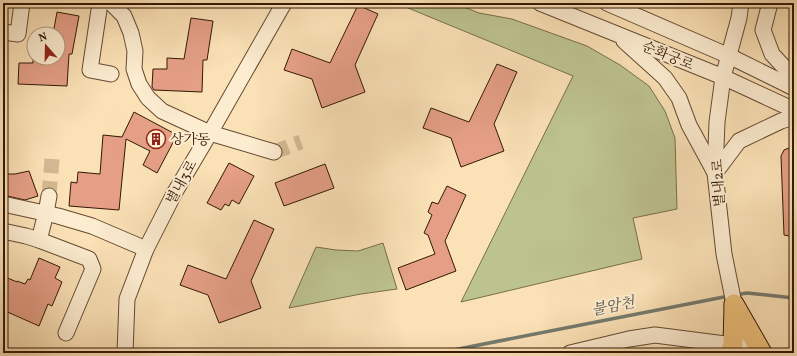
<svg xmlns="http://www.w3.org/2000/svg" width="797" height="356" font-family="Vollkorn,'Noto Serif KR',serif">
<rect width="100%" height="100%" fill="#fbe1b6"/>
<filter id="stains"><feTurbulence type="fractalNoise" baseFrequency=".005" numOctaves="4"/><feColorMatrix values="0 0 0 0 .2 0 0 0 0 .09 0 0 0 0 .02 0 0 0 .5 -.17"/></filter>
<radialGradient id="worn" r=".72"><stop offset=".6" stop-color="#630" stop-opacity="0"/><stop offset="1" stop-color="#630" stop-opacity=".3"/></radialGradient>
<g fill="#bdc38f" stroke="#786e4a">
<path d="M 396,3 L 454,3 L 479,13 L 512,19 L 587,46 L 620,65 L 649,86 L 665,111 L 675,138 L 677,209 L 633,218 L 642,259 L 461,302 L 573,76 Z"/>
<path d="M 383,243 L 397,289 L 361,294 L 289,308 L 316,247 L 336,250 L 358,251 Z"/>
</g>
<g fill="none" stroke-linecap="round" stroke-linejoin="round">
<g stroke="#747a6e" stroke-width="3.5">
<path d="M 735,295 L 747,293 L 794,298"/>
<path d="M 438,353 L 729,296"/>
</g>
</g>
<g fill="#e59f86" stroke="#331805">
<path d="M 358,5 L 378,14 L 355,65 L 365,92 L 322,108 L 312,79 L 284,70 L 292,49 L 330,63 Z"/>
<path d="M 57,12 L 79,16 L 72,54 L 69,54 L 67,86 L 18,84 L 19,63 L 33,63 L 33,58 L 58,58 L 58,34 L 53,34 Z"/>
<path d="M 191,18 L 213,21 L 207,60 L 203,60 L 202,92 L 154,90 L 152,87 L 153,69 L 167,69 L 167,58 L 184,59 Z"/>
<path d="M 497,64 L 517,72 L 494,124 L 504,151 L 461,167 L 451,138 L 423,128 L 431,108 L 469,122 Z"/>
<path d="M 134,112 L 177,135 L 157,173 L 143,165 L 150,151 L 126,139 L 119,210 L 69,206 L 71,182 L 77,183 L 78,172 L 100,174 L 103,135 L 122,137 Z"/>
<path d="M 789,148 L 794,150 L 794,237 L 784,235 L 781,156 L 784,150 Z"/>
<path d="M 229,163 L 254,176 L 239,204 L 232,200 L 229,206 L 225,204 L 221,210 L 207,203 Z"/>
<path d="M 325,164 L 334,188 L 284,206 L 275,183 Z"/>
<path d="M 29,171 L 38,196 L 25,200 L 3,195 L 3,174 L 15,174 Z"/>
<path d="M 447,186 L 466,195 L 445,241 L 456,271 L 406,290 L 398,268 L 435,254 L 428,235 L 424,233 L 432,215 L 428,212 L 432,202 L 438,204 Z"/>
<path d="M 254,220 L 274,229 L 251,281 L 261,308 L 219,323 L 208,295 L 180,285 L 188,265 L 226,279 Z"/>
<path d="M 39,258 L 60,267 L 55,278 L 62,282 L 52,306 L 48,304 L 39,326 L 3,310 L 3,276 L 17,282 L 17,281 L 25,284 L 28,279 L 30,280 Z"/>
</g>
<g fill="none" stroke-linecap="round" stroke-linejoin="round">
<g stroke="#d3b993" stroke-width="15" stroke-dasharray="15 8" stroke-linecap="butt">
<path d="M 274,152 L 301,142"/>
<path d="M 49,196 L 52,159"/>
</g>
<defs>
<g id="minor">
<path d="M 100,3 L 90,70 L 111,74"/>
<path d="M 111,3 L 124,16 L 131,33 L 135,51 L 134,69 L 139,84 L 148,98 L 162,111 L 210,133 L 274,152"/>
<path d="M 540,3 L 723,77 L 794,110"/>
<path d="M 607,3 L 729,56 L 794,88"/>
<path d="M 741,3 L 739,18 L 723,77 L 717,122 L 715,173 L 724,254 L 743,348"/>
<path d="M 770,3 L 763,30 L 772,54 L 794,78"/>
<path d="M 3,32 L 18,34 L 22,3"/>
<path d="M 624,41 L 665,78 L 679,98 L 689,125 L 715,173 L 739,141 L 781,121 L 794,117"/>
<path d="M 49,196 L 46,213 L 39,240 L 89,259 L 93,269 L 66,333"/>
<path d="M 3,204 L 58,216 L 92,226 L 146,249"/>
<path d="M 3,231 L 26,236 L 39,240"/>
<path d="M 125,353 L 127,299 L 146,249 L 175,192 L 210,133 L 284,3"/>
<path d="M 570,353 L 629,339 L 655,335 L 733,345"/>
</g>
<g id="major">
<path d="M 734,304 L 762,353"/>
<path d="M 730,353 L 733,345 L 734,305"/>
</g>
</defs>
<use href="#minor" stroke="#654a31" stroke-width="17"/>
<use href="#major" stroke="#331805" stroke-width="21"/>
<use href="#minor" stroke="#fcecd0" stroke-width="15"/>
<use href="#major" stroke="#eec07b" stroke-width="19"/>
</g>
<defs>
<symbol id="building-ring" viewBox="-11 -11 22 22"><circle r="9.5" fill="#fcecd0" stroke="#8f2418" stroke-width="1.5"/><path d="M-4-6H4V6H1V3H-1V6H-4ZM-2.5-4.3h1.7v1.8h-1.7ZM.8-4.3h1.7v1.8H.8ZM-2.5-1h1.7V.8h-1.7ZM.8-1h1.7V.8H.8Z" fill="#8f2418"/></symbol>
</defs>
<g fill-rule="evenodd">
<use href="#building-ring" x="145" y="128" width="22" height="22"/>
</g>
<g text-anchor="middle" stroke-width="4" stroke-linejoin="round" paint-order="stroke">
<g font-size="14" fill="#331805" stroke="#fcecd0">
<text transform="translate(668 55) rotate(22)" y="5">순화궁로</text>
<text transform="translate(181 182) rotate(-61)" y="5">별내3로</text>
<text transform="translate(718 183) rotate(-93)" y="5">별내2로</text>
</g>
<g font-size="14" fill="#331805" stroke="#fcecd0" text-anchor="start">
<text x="170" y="144">상가동</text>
</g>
<g font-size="15" font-style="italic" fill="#595142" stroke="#fcecd0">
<text transform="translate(613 306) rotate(-11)" y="5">불암천</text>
</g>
</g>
<rect width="797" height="356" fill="none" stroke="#fbe1b6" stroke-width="16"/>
<rect x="4" y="4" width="789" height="348" fill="none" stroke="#331805" stroke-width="2"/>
<rect x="8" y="8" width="781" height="340" fill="none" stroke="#331805"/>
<g transform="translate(46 46) rotate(340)"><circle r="19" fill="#fcecd0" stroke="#ac977f"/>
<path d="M0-3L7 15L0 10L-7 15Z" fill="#8f2418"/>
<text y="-6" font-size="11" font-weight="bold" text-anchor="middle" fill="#331805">N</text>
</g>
<rect width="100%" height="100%" filter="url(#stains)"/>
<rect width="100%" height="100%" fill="url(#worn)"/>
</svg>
